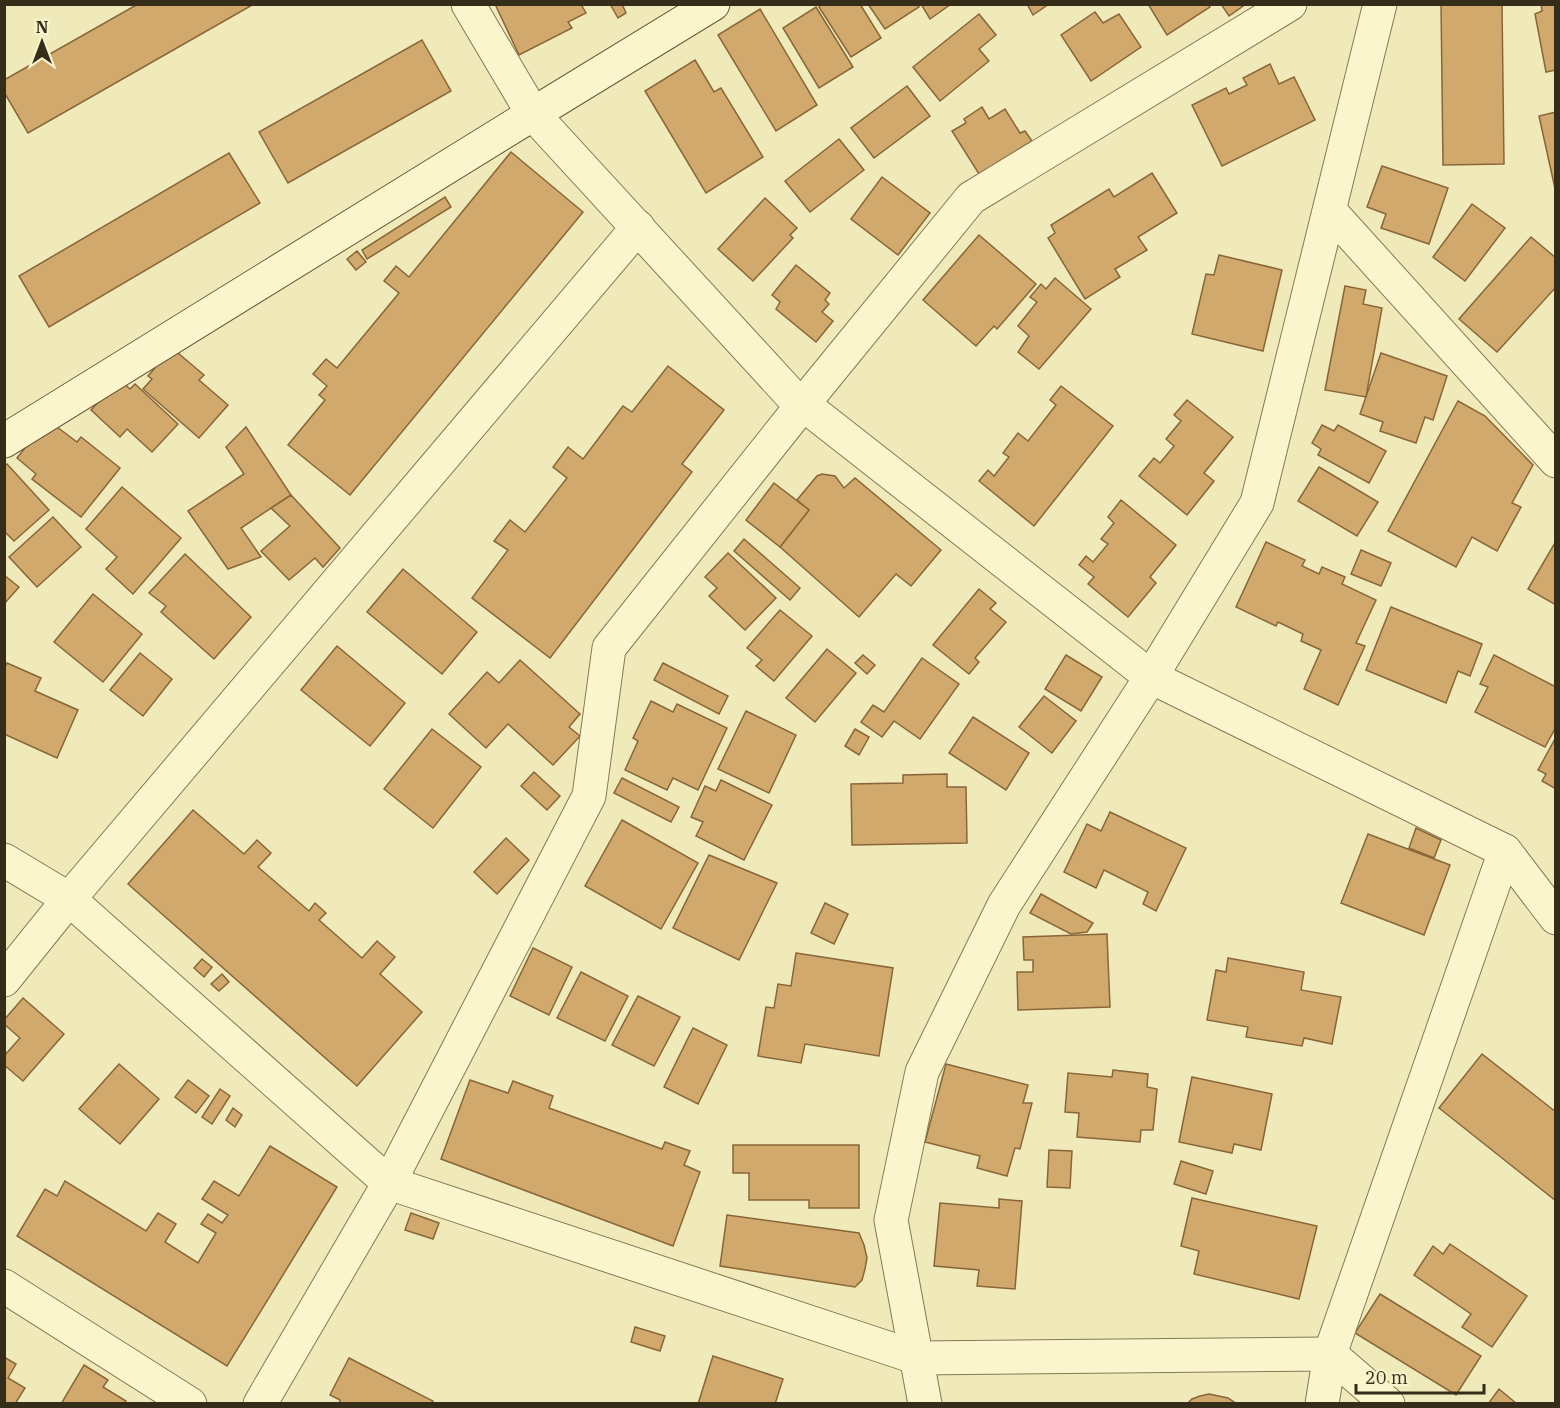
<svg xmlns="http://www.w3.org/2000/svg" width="1560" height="1408" font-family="'IBM Plex Serif',serif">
<rect width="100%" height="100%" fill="#f0eaba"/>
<g fill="#d1a96d" stroke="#886638" stroke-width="1.5">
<path d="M 138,4 L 254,4 L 28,133 L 4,92 L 4,80 Z"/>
<path d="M 495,4 L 585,4 L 582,6 L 586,13 L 568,22 L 572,28 L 519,55 Z"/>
<path d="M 610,4 L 622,4 L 626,13 L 618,18 Z"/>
<path d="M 822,4 L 860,4 L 881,38 L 851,57 L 819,7 Z"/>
<path d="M 868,4 L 918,4 L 919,7 L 885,29 Z"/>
<path d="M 921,4 L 951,4 L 930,19 Z"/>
<path d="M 1027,4 L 1049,4 L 1033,15 Z"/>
<path d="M 1148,4 L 1209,4 L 1210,7 L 1167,35 Z"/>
<path d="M 1221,4 L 1243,4 L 1243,6 L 1229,16 Z"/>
<path d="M 1441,4 L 1502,4 L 1504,164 L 1443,165 Z"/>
<path d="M 1541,4 L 1556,4 L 1556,70 L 1546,72 L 1535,14 L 1542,11 Z"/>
<path d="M 816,7 L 853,67 L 819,88 L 783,28 Z"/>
<path d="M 760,9 L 817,105 L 776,131 L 718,35 Z"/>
<path d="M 1095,12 L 1103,23 L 1119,14 L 1141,47 L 1091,81 L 1061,35 Z"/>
<path d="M 979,14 L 996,35 L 979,49 L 989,61 L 940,101 L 913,67 Z"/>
<path d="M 422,40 L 451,91 L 288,183 L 259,132 Z"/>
<path d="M 695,60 L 714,92 L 721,88 L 763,157 L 706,193 L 645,91 Z"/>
<path d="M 1270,64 L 1279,84 L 1294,77 L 1315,120 L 1222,166 L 1192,105 L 1226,88 L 1229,94 L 1247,85 L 1243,78 Z"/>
<path d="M 907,86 L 930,116 L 874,158 L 851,128 Z"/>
<path d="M 982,107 L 989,119 L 1005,109 L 1020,133 L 1025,131 L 1032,141 L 979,174 L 952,131 L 966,123 L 964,119 Z"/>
<path d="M 1556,112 L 1556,193 L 1539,116 Z"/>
<path d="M 839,139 L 864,170 L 810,212 L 785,181 Z"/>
<path d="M 511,152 L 583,212 L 350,495 L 288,445 L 325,400 L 319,395 L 327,386 L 313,374 L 326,359 L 337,368 L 399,293 L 384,281 L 396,266 L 409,277 Z"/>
<path d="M 229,153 L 260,203 L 49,327 L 19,276 Z"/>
<path d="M 1382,166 L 1448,188 L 1429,244 L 1381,228 L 1386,214 L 1367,207 Z"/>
<path d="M 1152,173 L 1177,213 L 1138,237 L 1147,250 L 1115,269 L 1120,277 L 1085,299 L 1048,238 L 1055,233 L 1051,225 L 1109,189 L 1114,197 Z"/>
<path d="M 882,177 L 930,213 L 898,255 L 851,219 Z"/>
<path d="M 445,197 L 451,207 L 367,259 L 362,250 Z"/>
<path d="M 765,198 L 797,228 L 790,235 L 793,238 L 753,281 L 718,249 Z"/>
<path d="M 1472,204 L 1505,228 L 1465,281 L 1433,257 Z"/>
<path d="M 979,235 L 1036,284 L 997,329 L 994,326 L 976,346 L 923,300 Z"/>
<path d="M 1531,237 L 1556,258 L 1556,287 L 1497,352 L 1459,319 Z"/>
<path d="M 357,251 L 366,262 L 356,270 L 347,259 Z"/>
<path d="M 1219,255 L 1282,270 L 1263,351 L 1192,334 L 1206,274 L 1214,275 Z"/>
<path d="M 796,265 L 830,293 L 825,300 L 829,304 L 822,312 L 833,321 L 816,342 L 776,309 L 780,302 L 772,295 Z"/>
<path d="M 1055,278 L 1091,309 L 1039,369 L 1018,352 L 1029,336 L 1018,326 L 1037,302 L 1030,297 L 1041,284 L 1046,289 Z"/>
<path d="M 1345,286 L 1366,290 L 1363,304 L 1382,308 L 1366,397 L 1325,390 Z"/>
<path d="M 172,348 L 204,375 L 199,380 L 228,405 L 199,438 L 143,389 L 152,379 L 148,376 Z"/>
<path d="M 1381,353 L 1447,376 L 1433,420 L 1425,417 L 1416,443 L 1380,431 L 1383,422 L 1360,414 Z"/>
<path d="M 668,366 L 724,410 L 682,464 L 692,472 L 550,658 L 472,598 L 508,550 L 494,541 L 510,520 L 525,532 L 567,478 L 553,467 L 568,447 L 583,459 L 623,406 L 632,412 Z"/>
<path d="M 119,379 L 130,389 L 135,384 L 178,424 L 152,452 L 127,429 L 120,437 L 91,410 Z"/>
<path d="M 1061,386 L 1113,426 L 1034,526 L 979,481 L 988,470 L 994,476 L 1009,457 L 1003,453 L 1018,433 L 1028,441 L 1056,405 L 1050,400 Z"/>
<path d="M 1187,400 L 1233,437 L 1204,473 L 1214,481 L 1187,515 L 1139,476 L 1154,458 L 1160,463 L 1174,446 L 1166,439 L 1181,421 L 1174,415 Z"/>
<path d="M 1458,401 L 1485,416 L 1533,465 L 1512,503 L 1521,507 L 1497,551 L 1472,537 L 1456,567 L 1388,531 Z"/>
<path d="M 53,424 L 77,442 L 81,437 L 120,468 L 81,517 L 32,479 L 36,474 L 17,458 L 37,433 Z"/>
<path d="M 1322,425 L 1334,431 L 1338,425 L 1386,451 L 1369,483 L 1318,455 L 1321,449 L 1312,443 Z"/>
<path d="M 246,427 L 291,495 L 241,528 L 261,557 L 228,569 L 188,511 L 244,474 L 226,447 Z"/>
<path d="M 7,464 L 49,510 L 14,541 L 4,531 L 4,466 Z"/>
<path d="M 1319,467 L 1378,502 L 1357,536 L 1298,501 Z"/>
<path d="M 822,474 L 835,476 L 844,488 L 855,478 L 941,550 L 911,586 L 896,574 L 859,617 L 780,547 L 809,510 L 797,500 L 817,476 Z"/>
<path d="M 774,483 L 809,510 L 780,547 L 746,520 Z"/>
<path d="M 122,487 L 181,538 L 133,594 L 106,569 L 117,557 L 86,529 Z"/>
<path d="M 291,495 L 340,548 L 323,567 L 315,558 L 289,580 L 261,551 L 290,526 L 271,508 Z"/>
<path d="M 1121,500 L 1176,545 L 1150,577 L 1156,583 L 1128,617 L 1088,584 L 1094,577 L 1079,565 L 1086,556 L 1093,562 L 1108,544 L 1101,539 L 1114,523 L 1108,517 Z"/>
<path d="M 53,517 L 81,547 L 37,587 L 9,557 Z"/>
<path d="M 744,539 L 800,588 L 790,600 L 734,551 Z"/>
<path d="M 1556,541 L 1556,605 L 1528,589 Z"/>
<path d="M 1266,542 L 1305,560 L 1302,566 L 1319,574 L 1322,567 L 1345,577 L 1342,584 L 1376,600 L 1356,643 L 1365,646 L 1338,705 L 1304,689 L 1321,650 L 1301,641 L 1303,634 L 1278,622 L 1276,626 L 1236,607 Z"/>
<path d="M 1361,550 L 1391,563 L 1381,586 L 1351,574 Z"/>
<path d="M 728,553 L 776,598 L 745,630 L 709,596 L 717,588 L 705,577 Z"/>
<path d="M 185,554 L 251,617 L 214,659 L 161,612 L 166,606 L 149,593 Z"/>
<path d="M 403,569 L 477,632 L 442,674 L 367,612 Z"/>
<path d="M 4,575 L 19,587 L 4,604 Z"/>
<path d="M 979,589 L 996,603 L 990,609 L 1006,622 L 975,658 L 979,662 L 969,674 L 933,645 Z"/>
<path d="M 93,594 L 142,634 L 103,682 L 54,642 Z"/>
<path d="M 1391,607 L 1482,644 L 1470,676 L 1458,671 L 1446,703 L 1366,670 Z"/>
<path d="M 780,610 L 812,636 L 774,681 L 756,666 L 762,660 L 747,648 Z"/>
<path d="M 337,646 L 405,703 L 370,746 L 301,690 Z"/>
<path d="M 827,649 L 856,673 L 815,722 L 786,698 Z"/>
<path d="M 140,653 L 172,679 L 143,716 L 110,690 Z"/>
<path d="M 863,655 L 875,665 L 867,674 L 855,663 Z"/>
<path d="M 1066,655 L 1102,677 L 1081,711 L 1045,689 Z"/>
<path d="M 1494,655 L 1556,687 L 1556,727 L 1545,747 L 1475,712 L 1488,687 L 1480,684 Z"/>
<path d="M 922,658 L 959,684 L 920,739 L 894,721 L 882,737 L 861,722 L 873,705 L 884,712 Z"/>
<path d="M 520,660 L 580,714 L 569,727 L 580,736 L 553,765 L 508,724 L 486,748 L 449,714 L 487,672 L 499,683 Z"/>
<path d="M 7,663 L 41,678 L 35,691 L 78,710 L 57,758 L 4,734 L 4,669 Z"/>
<path d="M 663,663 L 728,696 L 719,714 L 654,680 Z"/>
<path d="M 1044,696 L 1076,721 L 1052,753 L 1019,727 Z"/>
<path d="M 651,701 L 673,712 L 677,704 L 727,728 L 698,790 L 673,778 L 667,790 L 625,770 L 638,741 L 633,738 Z"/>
<path d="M 746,711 L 796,735 L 769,793 L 718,769 Z"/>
<path d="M 973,717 L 1029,753 L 1006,790 L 949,753 Z"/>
<path d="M 432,729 L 481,767 L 433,828 L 384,789 Z"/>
<path d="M 855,729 L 869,737 L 859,755 L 845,746 Z"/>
<path d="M 1556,737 L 1556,789 L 1542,781 L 1546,774 L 1538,770 Z"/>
<path d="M 534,772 L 560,796 L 547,810 L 521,786 Z"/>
<path d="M 947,774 L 947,787 L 966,787 L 967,843 L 852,845 L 851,784 L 903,783 L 903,775 Z"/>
<path d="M 622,778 L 679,807 L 671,822 L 614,793 Z"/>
<path d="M 721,780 L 772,805 L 744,860 L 696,836 L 703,822 L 691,817 L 705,786 L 716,791 Z"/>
<path d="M 193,810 L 244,854 L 257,840 L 271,853 L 258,867 L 309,911 L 315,903 L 326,913 L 319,920 L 362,958 L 377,941 L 395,957 L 380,974 L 422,1012 L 357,1086 L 128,884 Z"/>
<path d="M 1110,812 L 1186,848 L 1156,911 L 1143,904 L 1148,892 L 1104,870 L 1096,888 L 1064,872 L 1087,824 L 1101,831 Z"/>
<path d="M 622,820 L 698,863 L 661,929 L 585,886 Z"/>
<path d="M 1416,828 L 1441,840 L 1434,858 L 1409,848 Z"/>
<path d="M 1368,834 L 1450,865 L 1424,935 L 1341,903 Z"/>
<path d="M 506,838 L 529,860 L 497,894 L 474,872 Z"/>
<path d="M 709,855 L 777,883 L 739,960 L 673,928 Z"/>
<path d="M 1041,894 L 1093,923 L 1087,932 L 1071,934 L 1030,913 Z"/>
<path d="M 825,903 L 848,914 L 834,944 L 811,933 Z"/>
<path d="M 1107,934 L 1110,1007 L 1018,1010 L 1017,972 L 1033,972 L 1033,960 L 1024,960 L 1023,937 Z"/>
<path d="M 533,948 L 572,967 L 549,1015 L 510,996 Z"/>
<path d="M 796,953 L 893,968 L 879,1056 L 805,1044 L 801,1063 L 758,1056 L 766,1007 L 774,1008 L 778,984 L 791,986 Z"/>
<path d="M 1228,958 L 1304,972 L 1301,990 L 1341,997 L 1332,1044 L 1304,1038 L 1302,1046 L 1246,1037 L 1248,1027 L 1207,1020 L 1216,970 L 1226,972 Z"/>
<path d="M 202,959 L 212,967 L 204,977 L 194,968 Z"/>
<path d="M 581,972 L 628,996 L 605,1041 L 557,1018 Z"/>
<path d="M 222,974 L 229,982 L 219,991 L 211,984 Z"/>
<path d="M 638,996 L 680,1017 L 654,1066 L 612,1045 Z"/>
<path d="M 23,998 L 64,1034 L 23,1081 L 4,1065 L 4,1056 L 20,1038 L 4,1024 L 4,1020 Z"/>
<path d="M 693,1028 L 727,1045 L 698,1104 L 664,1087 Z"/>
<path d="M 1482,1054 L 1556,1112 L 1556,1201 L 1439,1108 Z"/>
<path d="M 119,1064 L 159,1099 L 120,1144 L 79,1109 Z"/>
<path d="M 946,1064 L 1028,1085 L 1023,1103 L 1032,1103 L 1020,1149 L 1015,1148 L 1007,1176 L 977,1168 L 980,1156 L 925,1142 Z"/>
<path d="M 1113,1070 L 1148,1074 L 1147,1087 L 1157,1089 L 1153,1130 L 1141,1130 L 1140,1142 L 1077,1137 L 1079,1113 L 1065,1112 L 1068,1073 L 1112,1077 Z"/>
<path d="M 1192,1077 L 1272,1094 L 1261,1150 L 1234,1144 L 1232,1153 L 1179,1142 Z"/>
<path d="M 188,1080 L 209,1096 L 196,1113 L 175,1097 Z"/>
<path d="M 470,1080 L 508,1093 L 513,1081 L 553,1096 L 549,1108 L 662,1149 L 665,1142 L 690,1151 L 684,1165 L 700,1172 L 673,1246 L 441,1159 Z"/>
<path d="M 220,1089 L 230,1096 L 212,1124 L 202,1117 Z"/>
<path d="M 233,1108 L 242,1115 L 235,1127 L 226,1120 Z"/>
<path d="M 733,1145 L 859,1145 L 859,1208 L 809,1208 L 809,1200 L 749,1200 L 749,1173 L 733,1173 Z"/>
<path d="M 270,1146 L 337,1187 L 227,1366 L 17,1236 L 45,1189 L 57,1196 L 65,1181 L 146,1231 L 158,1213 L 176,1224 L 165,1242 L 198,1263 L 216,1233 L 201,1224 L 208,1214 L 222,1223 L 228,1215 L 202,1199 L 214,1181 L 239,1196 Z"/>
<path d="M 1049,1150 L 1072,1151 L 1070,1188 L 1047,1187 Z"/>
<path d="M 1181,1161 L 1213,1171 L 1206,1194 L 1174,1184 Z"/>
<path d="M 1192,1198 L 1317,1226 L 1299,1299 L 1194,1274 L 1199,1251 L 1181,1246 Z"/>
<path d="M 999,1199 L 1022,1201 L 1015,1289 L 977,1286 L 979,1270 L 934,1266 L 940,1203 L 999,1208 Z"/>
<path d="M 411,1213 L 439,1223 L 433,1239 L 405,1230 Z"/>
<path d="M 727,1215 L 859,1233 L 864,1245 L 867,1258 L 865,1269 L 862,1280 L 855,1287 L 720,1266 Z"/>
<path d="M 1450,1244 L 1527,1296 L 1492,1347 L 1462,1327 L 1471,1314 L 1414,1275 L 1433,1246 L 1443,1254 Z"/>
<path d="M 1380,1294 L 1481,1356 L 1456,1395 L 1355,1333 Z"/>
<path d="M 635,1327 L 665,1336 L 660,1351 L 631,1342 Z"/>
<path d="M 713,1356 L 783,1379 L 775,1404 L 698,1404 Z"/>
<path d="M 4,1357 L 16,1364 L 8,1378 L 25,1388 L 15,1404 L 4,1404 Z"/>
<path d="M 349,1358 L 433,1401 L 432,1404 L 339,1404 L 340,1400 L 330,1395 Z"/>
<path d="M 84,1365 L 108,1380 L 103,1387 L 126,1401 L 124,1404 L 61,1404 Z"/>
<path d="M 1499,1389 L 1517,1404 L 1488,1404 Z"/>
<path d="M 1209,1394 L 1228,1398 L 1237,1404 L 1187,1404 L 1192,1399 L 1200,1396 Z"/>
</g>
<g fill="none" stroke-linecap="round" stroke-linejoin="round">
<defs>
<g id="street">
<path d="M 468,4 L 533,114 L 790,394 L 1151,677 L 1505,851 L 1556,918"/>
<path d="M 1330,211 L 1556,461"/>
<path d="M 4,860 L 69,899 L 389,1183 L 918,1358 L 1330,1354 L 1388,1404"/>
<path d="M 4,980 L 69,899 L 638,227"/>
<path d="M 4,1286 L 190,1404"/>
<path d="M 260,1404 L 389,1183 L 589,796 L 609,648 L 803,404 L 971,198 L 1290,4"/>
<path d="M 925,1404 L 891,1220 L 922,1072 L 1004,905 L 1151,677 L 1257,503 L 1380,4"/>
<path d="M 1322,1404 L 1330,1354 L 1505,851"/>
</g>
<path id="secondary" d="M 4,441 L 533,114 L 713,4"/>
</defs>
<use href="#street" stroke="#877853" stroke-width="35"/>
<use href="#secondary" stroke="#695937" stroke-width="35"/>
<use href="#street" stroke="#fbf5cd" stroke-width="33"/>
<use href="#secondary" stroke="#fbf5cd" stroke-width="33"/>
</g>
<rect width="1560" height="1408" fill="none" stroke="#352c1a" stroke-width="12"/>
<g transform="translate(42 42)" stroke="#f7f2ca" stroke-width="4.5" paint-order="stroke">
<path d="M0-4.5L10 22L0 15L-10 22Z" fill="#352c1a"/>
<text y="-9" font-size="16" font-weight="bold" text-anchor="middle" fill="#352c1a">N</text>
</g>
<path d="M1356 1384v9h128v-9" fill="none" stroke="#352c1a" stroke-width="3"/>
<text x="1365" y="1384" font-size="18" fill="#352c1a" stroke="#f7f2ca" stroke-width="4.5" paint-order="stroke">20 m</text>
</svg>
